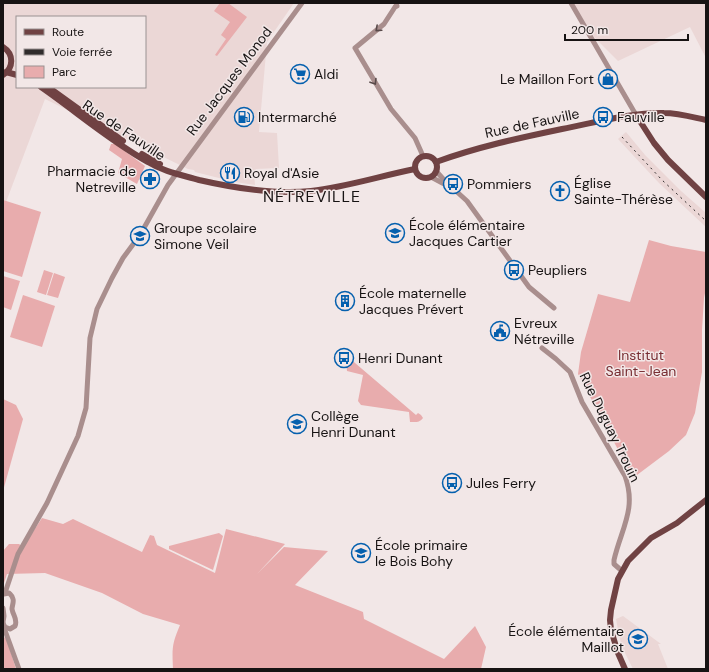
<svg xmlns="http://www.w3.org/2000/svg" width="709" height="672" font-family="'DM Sans',sans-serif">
<rect width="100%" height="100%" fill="#f2e7e7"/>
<g fill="#ebd7d6" fill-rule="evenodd">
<path d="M 3,3 L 294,3 L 267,42 L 259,132 L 277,133 L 279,168 L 256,169 L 255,172 L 254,173 L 255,185 L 235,182 L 195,172 L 194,170 L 188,169 L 45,99 L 3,210 ZM 17,17 L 145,17 L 145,87 L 17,87 Z"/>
<path d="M 571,3 L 706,3 L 706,58 L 690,27 L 618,61 L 594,37 Z"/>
<path d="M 626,132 L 645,155 L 681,191 L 706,213 L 706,227 L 659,183 L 618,139 Z"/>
<path d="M 623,616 L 661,644 L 658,644 L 668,669 L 633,669 L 622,647 L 619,635 L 616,619 Z"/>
</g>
<g fill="#e8acad">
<path d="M 220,3 L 228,3 L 247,17 L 217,56 L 215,55 L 226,39 L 221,35 L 230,22 L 214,11 Z"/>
<path d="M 111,144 L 115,144 L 145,166 L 137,184 L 118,173 L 122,159 L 109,150 Z"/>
<path d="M 3,200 L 41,212 L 22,277 L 3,271 Z"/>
<path d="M 649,240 L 671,246 L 706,252 L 706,288 L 704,298 L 702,330 L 702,372 L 695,413 L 686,435 L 669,451 L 633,478 L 578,374 L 581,352 L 598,294 L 630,302 Z"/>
<path d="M 44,270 L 53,273 L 46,295 L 37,292 Z"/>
<path d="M 54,273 L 65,277 L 58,298 L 47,295 Z"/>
<path d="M 3,276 L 20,281 L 11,310 L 3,307 Z"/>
<path d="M 23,295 L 55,306 L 42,347 L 10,337 Z"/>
<path d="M 348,351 L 351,354 L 348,357 L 416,415 L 418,413 L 421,415 L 423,418 C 419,423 416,422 410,422 L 409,412 L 361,405 L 358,401 L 363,375 L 347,371 L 345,352 Z"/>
<path d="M 3,399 L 16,405 L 23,419 L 3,491 Z"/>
<path d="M 42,518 L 63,524 L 73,519 L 142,552 L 150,535 L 154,536 L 157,545 L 215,573 L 226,529 L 285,544 L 257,574 L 284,547 L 328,551 L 295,585 L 363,612 L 364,619 L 444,659 L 475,626 L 486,647 L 481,669 L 173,669 C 172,648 172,644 180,625 L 143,614 L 102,593 L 45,573 L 7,574 L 3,586 L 3,551 L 9,544 L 19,544 L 23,547 Z"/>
<path d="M 219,533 L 223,536 L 213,570 L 169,549 L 169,546 Z"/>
<path d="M 3,636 L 7,640 L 16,669 L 3,669 Z"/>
</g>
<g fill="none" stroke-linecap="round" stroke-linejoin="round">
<g stroke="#a98e8d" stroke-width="5">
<path d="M 396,3 L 397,6 L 395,7 L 384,24 L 355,48 L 391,109 L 415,138 L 423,156"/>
<path d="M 571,3 L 636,115"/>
<path d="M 436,171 L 445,181 L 467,201 L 529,287 L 554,308"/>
<path d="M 431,177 L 448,186"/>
<path d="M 542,348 L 556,359 L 570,372 L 582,402 L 625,476 C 637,509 621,529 614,560 L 614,564 L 622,571"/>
<path d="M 5,593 L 18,554 L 47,503 L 78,436 L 86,408 L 90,338 L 97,309 L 112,278 L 123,258 L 140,235 L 168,185 L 302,3"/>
<path d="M 3,608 L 4,616 L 3,622"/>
<path d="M 3,623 L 5,627 L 10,629 L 15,626 C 18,619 13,616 12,609 C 12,606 14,602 13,599 C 12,595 11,595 9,593 L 4,594"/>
<path d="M 3,625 L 19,669"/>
</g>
<g stroke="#704243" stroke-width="6">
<path d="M 3,47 C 14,54 14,68 3,75"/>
<path d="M 6,72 L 17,75"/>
<path d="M 41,87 C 77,112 110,141 148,162 C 164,172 182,175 199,180 C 234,188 275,195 311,191 C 346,187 380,176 415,169"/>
<path d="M 48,87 L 123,141"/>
<path d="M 636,115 L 654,143 L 668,160 L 706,197"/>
<path d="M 142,154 L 160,164"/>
<circle cx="426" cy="167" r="11"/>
<path d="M 436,162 C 477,147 519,138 562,129 C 594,123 632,112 664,113 C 678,113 692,117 706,120"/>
<path d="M 625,669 L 618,653 L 611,630 L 610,620 L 611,610 L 618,579 L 628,561 L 651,538 L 677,523 L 706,500"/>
</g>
<path stroke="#2f2b2b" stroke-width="1" stroke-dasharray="2 4" stroke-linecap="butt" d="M 622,137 L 662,180 L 706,221"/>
</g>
<defs><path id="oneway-chevron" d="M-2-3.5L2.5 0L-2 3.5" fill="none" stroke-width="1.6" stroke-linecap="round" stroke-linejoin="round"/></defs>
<g stroke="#594a4a">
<use href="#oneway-chevron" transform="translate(378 29) rotate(138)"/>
<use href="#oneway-chevron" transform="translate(374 82) rotate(58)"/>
</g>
<defs>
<symbol id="supermarket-ring" viewBox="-11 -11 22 22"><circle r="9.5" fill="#f2e7e7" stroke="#0560ae" stroke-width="1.5"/><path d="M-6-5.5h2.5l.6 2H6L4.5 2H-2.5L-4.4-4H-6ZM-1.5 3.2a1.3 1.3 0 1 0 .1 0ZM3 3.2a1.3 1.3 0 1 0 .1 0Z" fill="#0560ae"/></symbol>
<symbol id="shop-ring" viewBox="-11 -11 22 22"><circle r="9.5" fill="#f2e7e7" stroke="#0560ae" stroke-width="1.5"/><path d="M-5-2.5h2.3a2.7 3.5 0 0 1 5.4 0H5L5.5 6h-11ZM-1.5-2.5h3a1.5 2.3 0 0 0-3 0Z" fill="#0560ae"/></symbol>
<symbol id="fuel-ring" viewBox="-11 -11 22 22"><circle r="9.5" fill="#f2e7e7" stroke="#0560ae" stroke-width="1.5"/><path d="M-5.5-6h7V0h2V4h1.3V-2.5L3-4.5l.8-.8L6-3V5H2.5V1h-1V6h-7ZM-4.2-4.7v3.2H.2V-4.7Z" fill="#0560ae"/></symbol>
<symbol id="bus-ring" viewBox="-11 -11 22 22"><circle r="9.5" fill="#f2e7e7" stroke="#0560ae" stroke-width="1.5"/><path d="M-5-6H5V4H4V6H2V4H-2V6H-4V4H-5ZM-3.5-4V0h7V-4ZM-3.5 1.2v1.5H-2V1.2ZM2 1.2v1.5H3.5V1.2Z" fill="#0560ae"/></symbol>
<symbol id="restaurant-ring" viewBox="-11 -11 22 22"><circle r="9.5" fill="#f2e7e7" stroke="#0560ae" stroke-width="1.5"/><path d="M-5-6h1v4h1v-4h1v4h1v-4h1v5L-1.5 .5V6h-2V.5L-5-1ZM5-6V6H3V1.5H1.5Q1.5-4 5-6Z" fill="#0560ae"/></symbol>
<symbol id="pharmacy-ring" viewBox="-11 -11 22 22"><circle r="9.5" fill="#f2e7e7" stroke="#0560ae" stroke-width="1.5"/><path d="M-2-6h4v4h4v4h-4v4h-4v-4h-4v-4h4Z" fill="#0560ae"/></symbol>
<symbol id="church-ring" viewBox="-11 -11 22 22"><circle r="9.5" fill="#f2e7e7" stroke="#0560ae" stroke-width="1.5"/><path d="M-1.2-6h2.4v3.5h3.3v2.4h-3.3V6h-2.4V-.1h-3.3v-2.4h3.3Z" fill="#0560ae"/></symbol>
<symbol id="school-ring" viewBox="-11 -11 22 22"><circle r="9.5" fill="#f2e7e7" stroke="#0560ae" stroke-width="1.5"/><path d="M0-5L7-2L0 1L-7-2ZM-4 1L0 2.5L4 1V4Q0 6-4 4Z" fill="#0560ae"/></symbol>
<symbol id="building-ring" viewBox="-11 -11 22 22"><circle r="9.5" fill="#f2e7e7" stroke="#0560ae" stroke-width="1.5"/><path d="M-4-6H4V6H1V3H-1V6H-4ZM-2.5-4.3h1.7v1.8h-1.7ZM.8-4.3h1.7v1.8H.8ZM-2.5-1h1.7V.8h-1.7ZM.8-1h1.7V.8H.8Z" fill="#0560ae"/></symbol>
<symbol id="civic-ring" viewBox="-11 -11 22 22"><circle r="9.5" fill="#f2e7e7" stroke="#0560ae" stroke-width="1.5"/><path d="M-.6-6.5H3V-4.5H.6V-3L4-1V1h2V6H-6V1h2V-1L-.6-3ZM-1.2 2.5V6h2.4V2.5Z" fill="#0560ae"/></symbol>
</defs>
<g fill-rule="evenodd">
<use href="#supermarket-ring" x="289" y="63" width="22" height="22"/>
<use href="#shop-ring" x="597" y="68" width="22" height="22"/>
<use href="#fuel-ring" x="233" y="106" width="22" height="22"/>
<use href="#bus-ring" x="592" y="106" width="22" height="22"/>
<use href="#restaurant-ring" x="219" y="162" width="22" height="22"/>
<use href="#pharmacy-ring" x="139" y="168" width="22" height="22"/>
<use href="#bus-ring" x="442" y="173" width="22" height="22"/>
<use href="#church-ring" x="549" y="180" width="22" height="22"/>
<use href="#school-ring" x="384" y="222" width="22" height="22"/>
<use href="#school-ring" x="129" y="225" width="22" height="22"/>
<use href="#bus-ring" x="503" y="259" width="22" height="22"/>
<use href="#building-ring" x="334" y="290" width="22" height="22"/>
<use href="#civic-ring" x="489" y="320" width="22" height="22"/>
<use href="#bus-ring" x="333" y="347" width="22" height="22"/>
<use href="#school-ring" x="286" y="413" width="22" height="22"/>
<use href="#bus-ring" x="441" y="472" width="22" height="22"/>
<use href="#school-ring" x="350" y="542" width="22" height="22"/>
<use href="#school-ring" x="627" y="628" width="22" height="22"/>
</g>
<g text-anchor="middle" stroke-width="3" stroke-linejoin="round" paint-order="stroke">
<g font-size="14" fill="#171313" stroke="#f2e7e7" text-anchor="start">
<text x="314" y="79">Aldi</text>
<text x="594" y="84" text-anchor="end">Le Maillon Fort</text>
<text x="258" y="122">Intermarché</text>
<text x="617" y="122">Fauville</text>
<text x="136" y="176" text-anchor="end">Pharmacie de<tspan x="136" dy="16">Netreville</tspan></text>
<text x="244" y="178">Royal d'Asie</text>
<text x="574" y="188">Église<tspan x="574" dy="16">Sainte-Thérèse</tspan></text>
<text x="467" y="189">Pommiers</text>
<text x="409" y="230">École élémentaire<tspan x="409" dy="16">Jacques Cartier</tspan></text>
<text x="154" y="233">Groupe scolaire<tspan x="154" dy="16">Simone Veil</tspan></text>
<text x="528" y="275">Peupliers</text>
<text x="359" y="298">École maternelle<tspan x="359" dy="16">Jacques Prévert</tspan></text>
<text x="514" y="328">Evreux<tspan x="514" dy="16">Nétreville</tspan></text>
<text x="358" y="363">Henri Dunant</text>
<text x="311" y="421">Collège<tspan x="311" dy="16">Henri Dunant</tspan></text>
<text x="466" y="488">Jules Ferry</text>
<text x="375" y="550">École primaire<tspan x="375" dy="16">le Bois Bohy</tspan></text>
<text x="624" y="636" text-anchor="end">École élémentaire<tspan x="624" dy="16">Maillot</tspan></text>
</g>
<g font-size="14" fill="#171313" stroke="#f2e7e7">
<text transform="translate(229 81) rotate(-53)" y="5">Rue Jacques Monod</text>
<text transform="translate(532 123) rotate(-12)" y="5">Rue de Fauville</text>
<text transform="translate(124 130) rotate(34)" y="5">Rue de Fauville</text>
<text transform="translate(610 427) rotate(64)" y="5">Rue Duguay Trouin</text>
</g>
<g font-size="14" fill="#792e33" stroke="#f2e7e7">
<text x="641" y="360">Institut<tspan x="641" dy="16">Saint-Jean</tspan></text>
</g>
<g font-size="16" letter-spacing="1" fill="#171313" stroke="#f2e7e7">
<text x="312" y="202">NÉTREVILLE</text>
</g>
</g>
<rect width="709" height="672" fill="none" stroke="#171313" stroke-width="8"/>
<rect x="16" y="16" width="130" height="72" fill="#f2e7e7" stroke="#9a9292"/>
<rect x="24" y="29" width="20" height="6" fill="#704243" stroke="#9a9292"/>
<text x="52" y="36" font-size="12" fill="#171313">Route</text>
<rect x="24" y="49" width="20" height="6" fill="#2f2b2b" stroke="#9a9292"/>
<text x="52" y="56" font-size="12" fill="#171313">Voie ferrée</text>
<rect x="24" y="66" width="20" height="12" fill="#e8acad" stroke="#9a9292"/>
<text x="52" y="76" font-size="12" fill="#171313">Parc</text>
<path d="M565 34v6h123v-6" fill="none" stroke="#171313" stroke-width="2"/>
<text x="571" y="34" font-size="12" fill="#171313" stroke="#f2e7e7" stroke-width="3" paint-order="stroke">200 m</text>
</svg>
